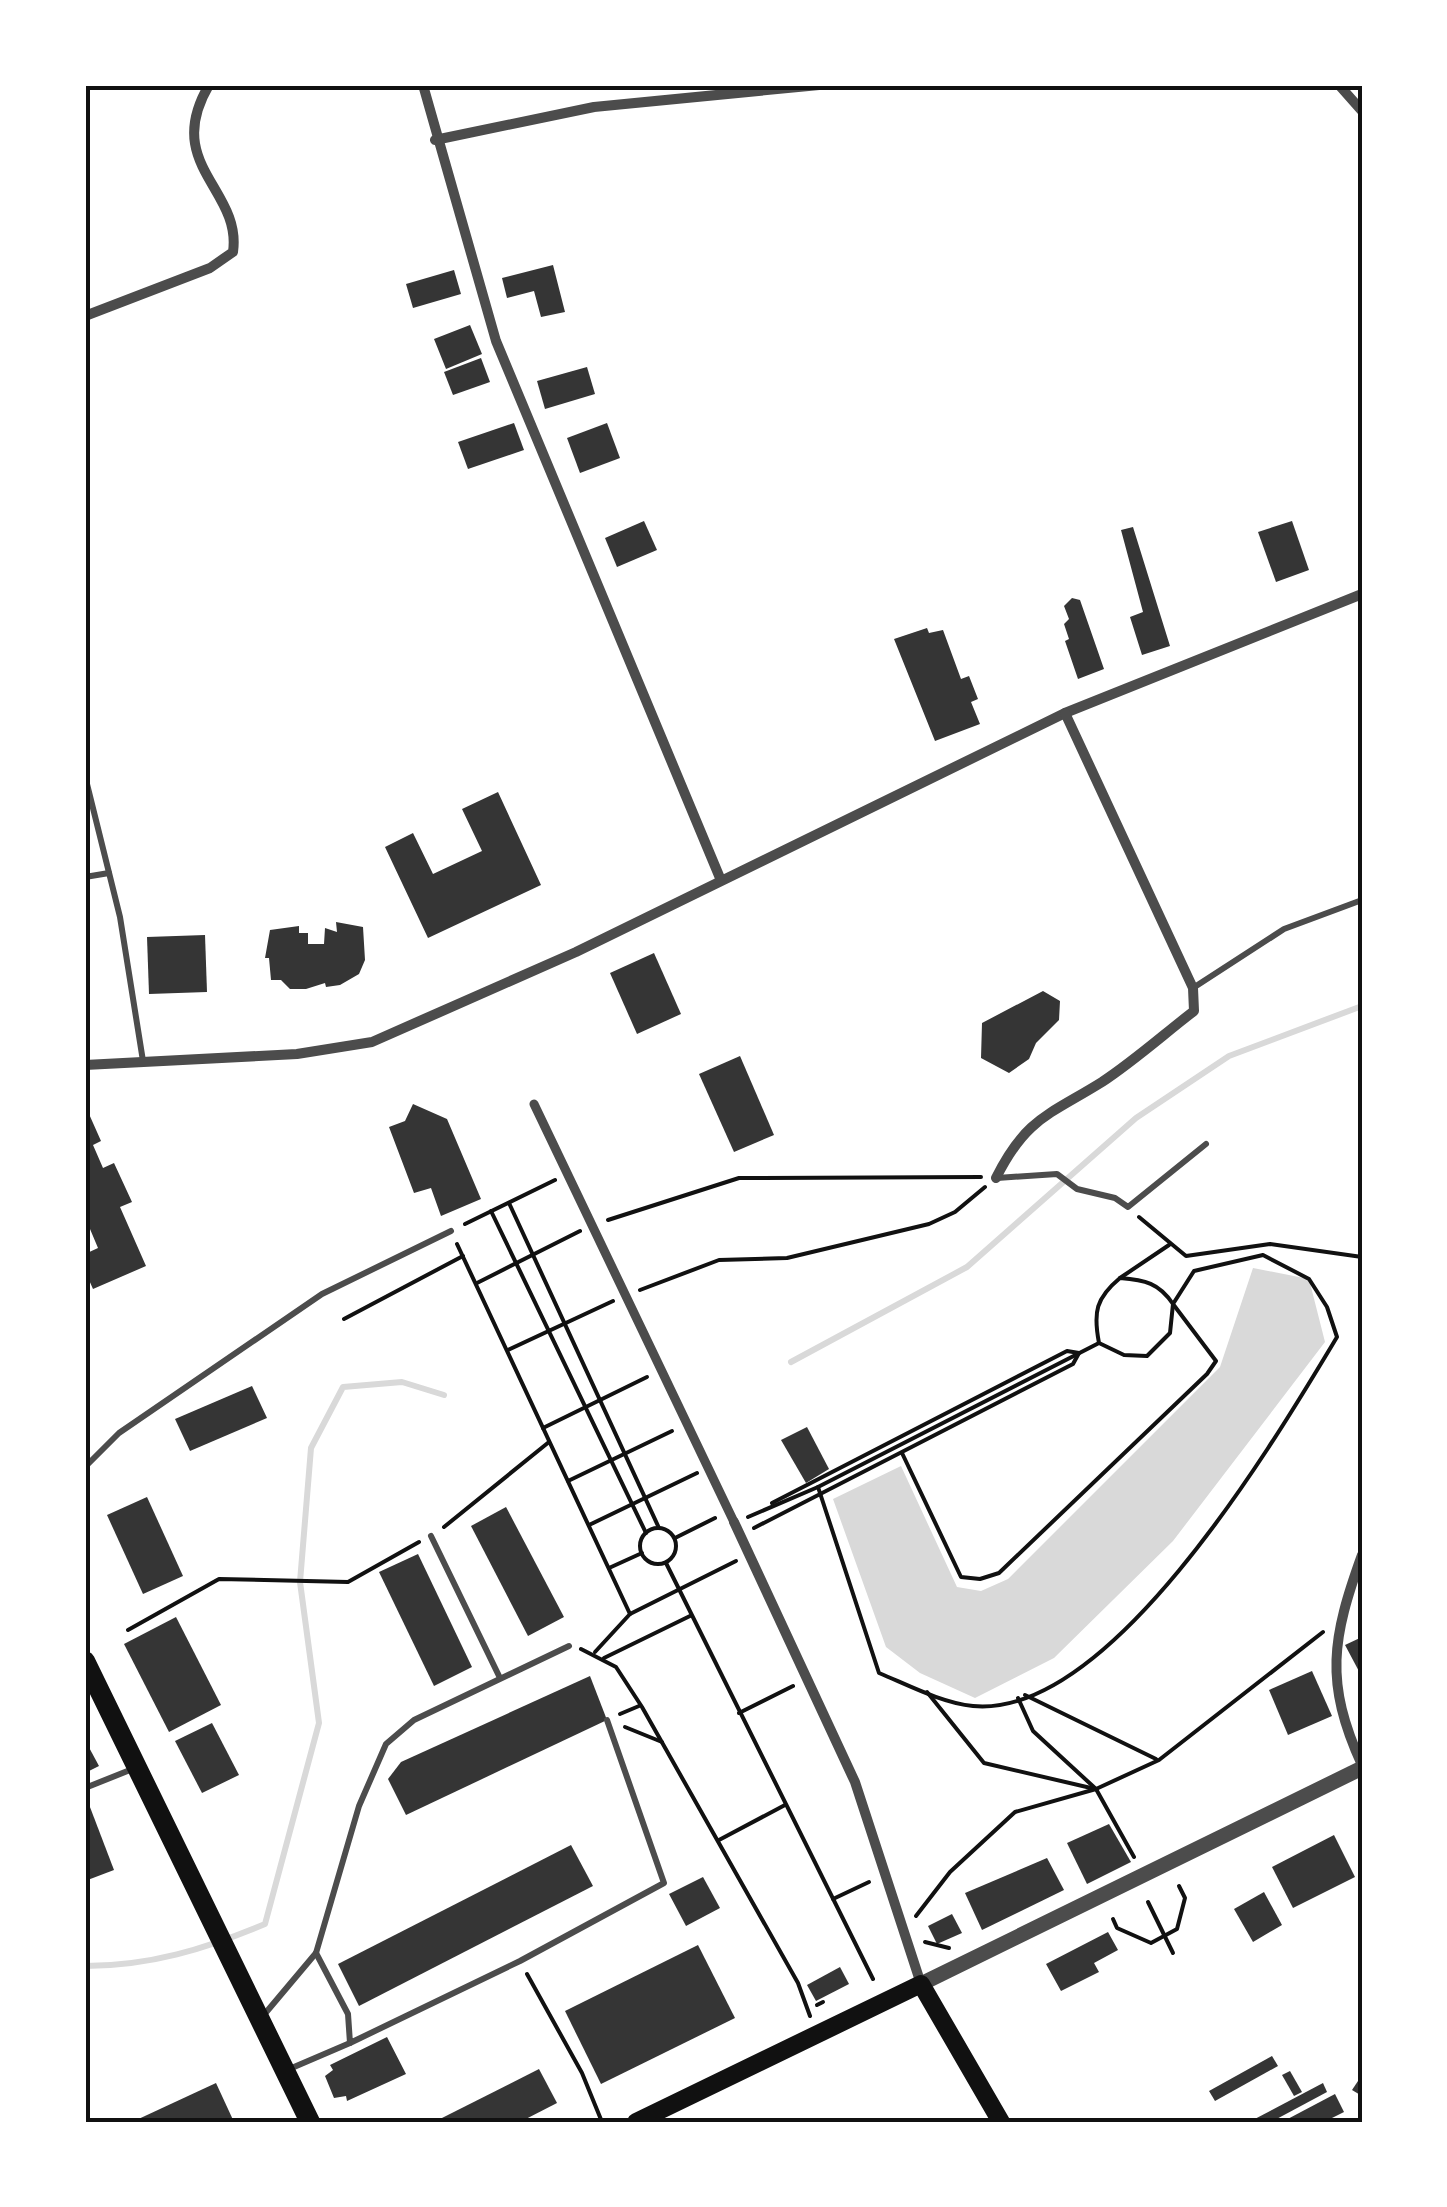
<svg xmlns="http://www.w3.org/2000/svg" width="1447" height="2207" font-family="'Fira Sans',sans-serif">
<rect width="100%" height="100%" fill="#fff"/>
<path fill="#d9d9d9" d="M 1253,1268 L 1309,1279 L 1325,1342 L 1173,1541 L 1054,1658 L 975,1698 L 920,1673 L 886,1647 L 833,1499 L 901,1466 L 957,1587 L 981,1591 L 1008,1579 L 1220,1367 Z"/>
<g fill="none" stroke-linecap="round" stroke-linejoin="round">
<g stroke="#d9d9d9" stroke-width="6">
<path d="M 791,1362 L 967,1267 L 1136,1118 L 1229,1056 L 1362,1006"/>
<path d="M 85,1966 C 150,1966 205,1949 265,1924 L 319,1723 L 300,1582 L 311,1448 L 343,1387 L 402,1382 L 444,1395"/>
</g>
</g>
<g fill="#353535">
<path d="M 553,265 L 565,312 L 541,317 L 534,291 L 507,298 L 502,278 Z"/>
<path d="M 454,270 L 461,294 L 413,308 L 406,284 Z"/>
<path d="M 470,325 L 482,354 L 446,369 L 434,339 Z"/>
<path d="M 481,358 L 490,382 L 453,395 L 444,372 Z"/>
<path d="M 587,367 L 595,394 L 545,409 L 537,381 Z"/>
<path d="M 514,423 L 524,450 L 468,469 L 458,442 Z"/>
<path d="M 607,423 L 620,458 L 580,473 L 567,438 Z"/>
<path d="M 644,521 L 657,550 L 617,567 L 605,538 Z"/>
<path d="M 1292,521 L 1309,570 L 1276,582 L 1258,532 Z"/>
<path d="M 1133,527 L 1170,646 L 1142,655 L 1130,617 L 1143,612 L 1121,530 Z"/>
<path d="M 1072,598 L 1080,600 L 1104,669 L 1078,679 L 1065,641 L 1069,639 L 1064,624 L 1069,619 L 1064,606 Z"/>
<path d="M 927,628 L 929,633 L 943,630 L 961,679 L 969,676 L 978,699 L 971,702 L 980,724 L 935,741 L 894,639 Z"/>
<path d="M 498,792 L 541,885 L 428,938 L 385,847 L 413,833 L 433,874 L 482,851 L 462,809 Z"/>
<path d="M 336,922 L 363,927 L 365,960 L 359,974 L 340,985 L 326,987 L 325,983 L 306,989 L 290,989 L 281,980 L 271,980 L 269,958 L 265,958 L 270,930 L 299,926 L 299,933 L 308,933 L 308,944 L 324,944 L 325,928 L 337,932 Z"/>
<path d="M 205,935 L 207,992 L 149,994 L 147,937 Z"/>
<path d="M 654,953 L 681,1014 L 637,1034 L 610,973 Z"/>
<path d="M 1043,991 L 1060,1001 L 1059,1020 L 1036,1043 L 1029,1059 L 1009,1073 L 981,1058 L 982,1023 Z"/>
<path d="M 740,1056 L 774,1135 L 734,1152 L 699,1074 Z"/>
<path d="M 413,1104 L 447,1119 L 481,1199 L 441,1216 L 431,1188 L 414,1193 L 389,1127 L 405,1121 Z"/>
<path d="M 85,1105 L 101,1141 L 93,1145 L 103,1168 L 114,1163 L 132,1202 L 120,1207 L 146,1266 L 93,1289 L 85,1271 L 85,1254 L 98,1248 L 90,1229 L 85,1232 Z"/>
<path d="M 252,1386 L 267,1418 L 190,1451 L 175,1419 Z"/>
<path d="M 807,1427 L 829,1469 L 806,1483 L 781,1440 Z"/>
<path d="M 147,1497 L 183,1576 L 143,1594 L 107,1515 Z"/>
<path d="M 506,1507 L 564,1617 L 528,1636 L 471,1526 Z"/>
<path d="M 418,1554 L 472,1667 L 434,1686 L 379,1572 Z"/>
<path d="M 176,1617 L 221,1705 L 169,1732 L 124,1644 Z"/>
<path d="M 1362,1637 L 1362,1677 L 1345,1645 Z"/>
<path d="M 1312,1671 L 1332,1716 L 1288,1735 L 1269,1690 Z"/>
<path d="M 590,1676 L 607,1720 L 406,1815 L 388,1779 L 401,1762 Z"/>
<path d="M 212,1723 L 239,1775 L 202,1793 L 175,1741 Z"/>
<path d="M 85,1740 L 99,1766 L 85,1773 Z"/>
<path d="M 85,1794 L 114,1870 L 85,1881 Z"/>
<path d="M 1109,1824 L 1131,1862 L 1087,1884 L 1067,1843 Z"/>
<path d="M 1334,1835 L 1355,1877 L 1293,1908 L 1272,1867 Z"/>
<path d="M 571,1845 L 593,1886 L 359,2006 L 338,1964 Z"/>
<path d="M 1047,1858 L 1064,1890 L 982,1930 L 965,1893 Z"/>
<path d="M 703,1877 L 720,1908 L 686,1926 L 669,1894 Z"/>
<path d="M 1264,1892 L 1282,1925 L 1253,1942 L 1234,1909 Z"/>
<path d="M 952,1914 L 962,1933 L 937,1944 L 928,1926 Z"/>
<path d="M 1108,1932 L 1118,1950 L 1094,1963 L 1099,1972 L 1061,1991 L 1046,1964 Z"/>
<path d="M 698,1945 L 735,2018 L 601,2084 L 565,2011 Z"/>
<path d="M 840,1967 L 849,1984 L 816,2001 L 807,1985 Z"/>
<path d="M 387,2037 L 406,2074 L 347,2101 L 346,2096 L 334,2098 L 325,2076 L 333,2070 L 330,2065 Z"/>
<path d="M 1272,2056 L 1278,2066 L 1215,2101 L 1209,2091 Z"/>
<path d="M 539,2069 L 557,2103 L 520,2122 L 434,2122 Z"/>
<path d="M 1290,2071 L 1302,2092 L 1294,2096 L 1282,2075 Z"/>
<path d="M 1362,2075 L 1362,2096 L 1352,2090 Z"/>
<path d="M 216,2083 L 234,2122 L 132,2122 Z"/>
<path d="M 1323,2083 L 1327,2092 L 1271,2122 L 1249,2122 Z"/>
<path d="M 1335,2094 L 1344,2112 L 1324,2122 L 1282,2122 Z"/>
</g>
<g fill="none" stroke-linecap="round" stroke-linejoin="round">
<g stroke="#111" stroke-width="4">
<path d="M 509,1203 L 659,1528"/>
<path d="M 491,1211 L 646,1533"/>
<path d="M 1139,1217 L 1186,1256 L 1270,1244 L 1362,1257"/>
<path d="M 608,1220 L 739,1178 L 981,1177"/>
<path d="M 465,1224 L 555,1180"/>
<path d="M 457,1244 L 630,1614"/>
<path d="M 1120,1278 L 1169,1245"/>
<path d="M 477,1283 L 580,1231"/>
<path d="M 640,1290 L 719,1260 L 787,1258 L 929,1224 L 955,1212 L 985,1187"/>
<path d="M 344,1319 L 463,1256"/>
<path d="M 508,1350 L 613,1301"/>
<path d="M 543,1428 L 647,1377"/>
<path d="M 568,1481 L 672,1431"/>
<path d="M 818,1487 L 879,1673 C 908,1685 942,1703 973,1706 C 1111,1719 1275,1440 1337,1337 L 1327,1307 L 1309,1279 L 1263,1255 L 1194,1271 L 1173,1304 L 1216,1361 L 1207,1374 L 999,1573 L 980,1579 L 961,1577 L 902,1453"/>
<path d="M 748,1517 L 818,1487 L 1099,1343 L 1124,1355 L 1147,1356 L 1170,1333 L 1173,1304 C 1159,1283 1145,1280 1120,1278 C 1096,1298 1093,1312 1099,1343"/>
<path d="M 589,1525 L 697,1473"/>
<path d="M 444,1527 L 549,1442"/>
<circle cx="658" cy="1546" r="18"/>
<path d="M 754,1528 L 1073,1364 L 1079,1353 L 1067,1351 L 772,1503"/>
<path d="M 675,1538 L 715,1518"/>
<path d="M 666,1563 L 873,1979"/>
<path d="M 609,1568 L 642,1553"/>
<path d="M 128,1630 L 219,1579 L 348,1582 L 419,1542"/>
<path d="M 581,1649 L 616,1667 L 642,1707 L 798,1983 L 810,2016"/>
<path d="M 595,1652 L 630,1614 L 736,1561"/>
<path d="M 604,1658 L 690,1616"/>
<path d="M 927,1692 L 984,1763 L 1091,1788"/>
<path d="M 1025,1695 L 1156,1759"/>
<path d="M 1018,1698 L 1033,1731 L 1096,1789 L 1134,1857"/>
<path d="M 739,1713 L 793,1686"/>
<path d="M 620,1714 L 639,1706"/>
<path d="M 625,1727 L 662,1742"/>
<path d="M 719,1840 L 785,1805"/>
<path d="M 833,1899 L 869,1882"/>
<path d="M 1148,1902 L 1173,1953"/>
<path d="M 916,1916 L 950,1872 L 1015,1812 L 1096,1789 L 1159,1760 L 1323,1632"/>
<path d="M 1113,1919 L 1117,1928 L 1151,1943 L 1177,1929 L 1185,1898 L 1179,1886"/>
<path d="M 925,1942 L 949,1948"/>
<path d="M 527,1974 L 582,2073 L 602,2122"/>
<path d="M 817,2005 L 823,2002"/>
</g>
<g stroke="#4c4c4c" stroke-width="6">
<path d="M 85,776 L 120,917 L 143,1061"/>
<path d="M 85,877 L 109,873"/>
<path d="M 1193,988 L 1284,929 L 1362,900"/>
<path d="M 997,1178 L 1057,1174 L 1077,1189 L 1115,1198 L 1128,1207 L 1206,1144"/>
<path d="M 85,1467 L 119,1433 L 322,1294 L 451,1231"/>
<path d="M 431,1536 L 500,1678"/>
<path d="M 85,1788 L 135,1768"/>
<path d="M 316,1953 L 348,2014 L 350,2043 L 520,1961 L 664,1883 L 607,1720"/>
<path d="M 263,2016 L 316,1953 L 359,1806 L 386,1744 L 414,1720 L 569,1646"/>
<path d="M 287,2070 L 350,2043"/>
</g>
<path stroke="#4c4c4c" stroke-width="9" d="M 534,1104 L 734,1522"/>
<g stroke="#4c4c4c" stroke-width="10">
<path d="M 423,85 L 496,341 L 720,878"/>
<path d="M 1339,85 L 1362,111"/>
<path d="M 435,140 L 594,107 L 819,85"/>
<path d="M 85,316 L 210,268 L 233,252 C 242,189 162,165 209,85"/>
<path d="M 85,1065 L 297,1054 L 372,1042 L 576,952 L 1065,713 L 1362,594"/>
<path d="M 996,1178 C 1026,1118 1049,1115 1102,1082 C 1134,1061 1164,1034 1194,1011 L 1193,988 L 1065,713"/>
<path d="M 734,1522 L 855,1782 L 921,1984"/>
<path d="M 1362,1555 C 1332,1638 1324,1682 1362,1765"/>
</g>
<path stroke="#4c4c4c" stroke-width="15" d="M 921,1984 L 1362,1768"/>
<path stroke="#111" stroke-width="18" d="M 636,2122 L 921,1984 L 1001,2122"/>
<path stroke="#111" stroke-width="20" d="M 85,1661 L 310,2122"/>
</g>
<rect width="1447" height="2207" fill="none" stroke="#ffffff" stroke-width="175"/>
<rect x="88" y="88" width="1272" height="2032" fill="none" stroke="#111" stroke-width="4"/>
</svg>
